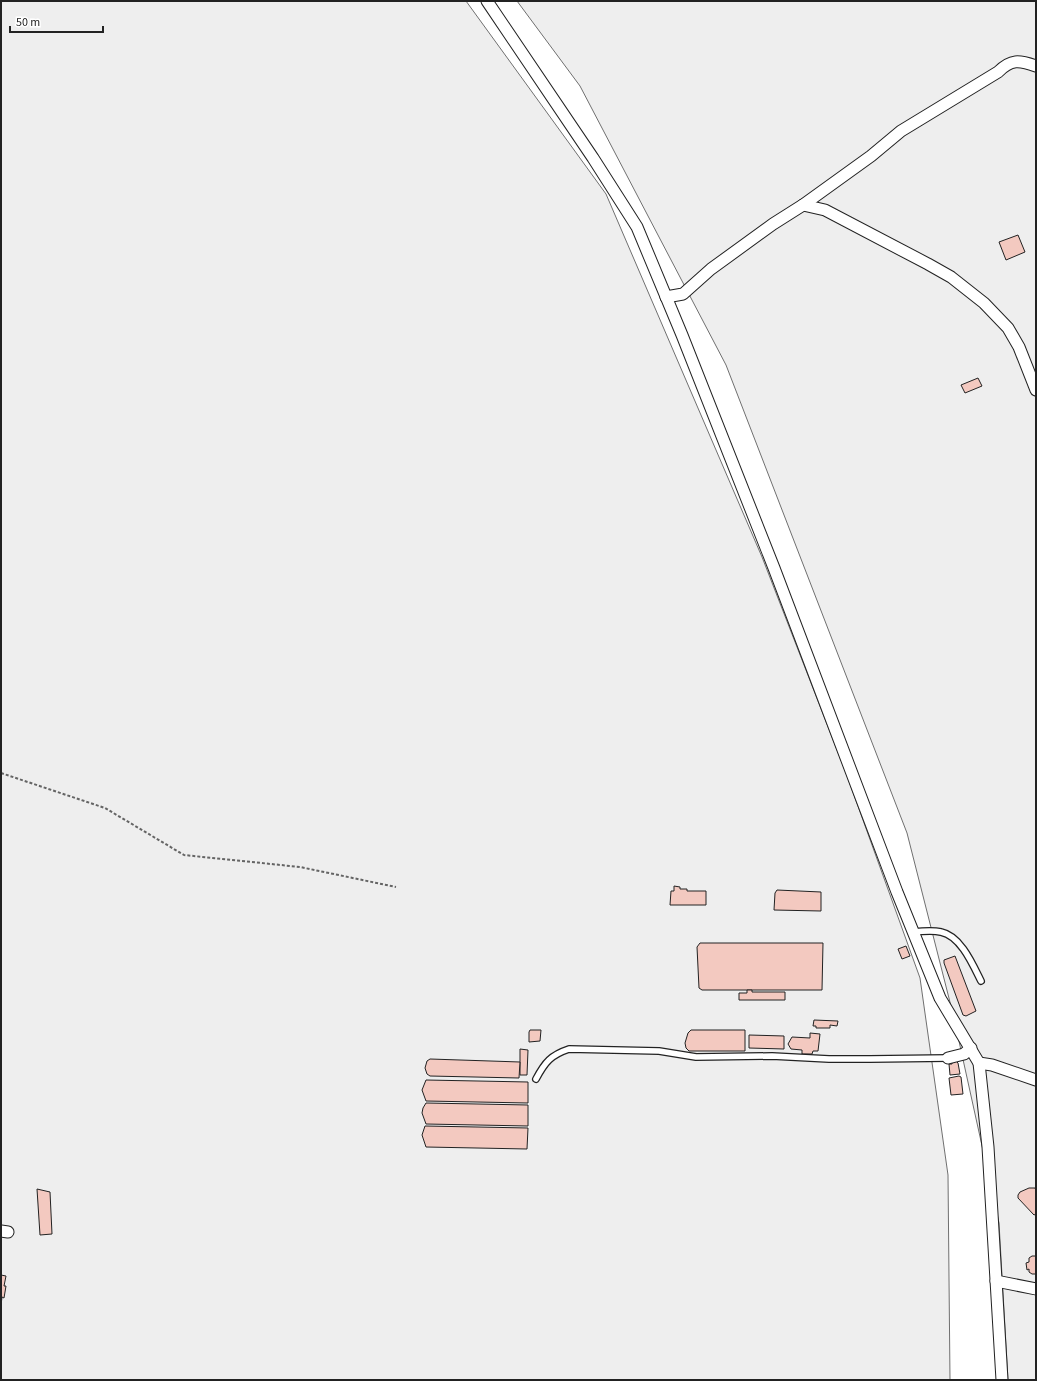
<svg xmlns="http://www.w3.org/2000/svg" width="1037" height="1381" font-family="'Source Sans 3',sans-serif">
<rect width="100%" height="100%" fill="#fff"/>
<g fill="#eee" stroke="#6f6f6f">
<path d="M 1,1 L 466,1 L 606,194 L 762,557 L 846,773 L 920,978 L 948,1175 L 950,1380 L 1,1380 Z"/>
<path d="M 517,1 L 1036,1 L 1036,1380 L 1008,1380 L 999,1223 L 953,1014 L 907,833 L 726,365 L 580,86 Z"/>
</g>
<g fill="#f3c9c0" stroke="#222">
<path d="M 1018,235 L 1025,252 L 1006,260 L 999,242 Z"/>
<path d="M 978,378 L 982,386 L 965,393 L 961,385 Z"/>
<path d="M 674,886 L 680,887 L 680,889 L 687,889 L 687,891 L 706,891 L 706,905 L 670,905 L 671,891 L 674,891 Z"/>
<path d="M 777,890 L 821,892 L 821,911 L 774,910 L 775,893 Z"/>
<path d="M 700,943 L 823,943 L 822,990 L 702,990 L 699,988 L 697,947 Z"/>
<path d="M 906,946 L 910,956 L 902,959 L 898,949 Z"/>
<path d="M 955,956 L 976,1011 L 966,1016 L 963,1015 L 944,963 L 944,960 Z"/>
<path d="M 747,990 L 752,990 L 752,992 L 785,992 L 785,1000 L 739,1000 L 739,993 L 747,993 Z"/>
<path d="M 814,1020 L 838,1021 L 837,1026 L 830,1025 L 830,1028 L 816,1028 L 816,1026 L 813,1026 Z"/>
<path d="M 530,1030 L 541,1030 L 540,1041 L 529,1042 L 529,1032 Z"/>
<path d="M 691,1030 L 745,1030 L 745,1051 L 689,1051 L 686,1048 L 685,1043 L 688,1033 Z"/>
<path d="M 810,1033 L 820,1034 L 818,1051 L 813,1051 L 812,1054 L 802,1054 L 802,1050 L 791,1049 L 788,1044 L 792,1037 L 810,1038 Z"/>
<path d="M 749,1035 L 784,1036 L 784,1049 L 749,1048 Z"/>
<path d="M 520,1049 L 528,1050 L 527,1075 L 520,1075 Z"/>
<path d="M 430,1059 L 520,1062 L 519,1078 L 430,1076 L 427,1074 L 425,1068 L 427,1061 Z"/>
<path d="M 956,1061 L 958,1063 L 960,1074 L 950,1075 L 949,1064 L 952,1064 L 952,1062 Z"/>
<path d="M 959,1076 L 961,1077 L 963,1094 L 951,1095 L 949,1078 Z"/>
<path d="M 426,1080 L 528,1082 L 528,1103 L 426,1101 L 422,1090 Z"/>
<path d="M 426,1103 L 528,1105 L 528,1126 L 426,1124 L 422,1113 L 423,1108 Z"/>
<path d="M 425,1126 L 528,1128 L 527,1149 L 426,1147 L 422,1135 Z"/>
<path d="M 1029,1188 L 1035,1188 L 1036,1190 L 1036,1214 L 1034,1215 L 1018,1198 L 1018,1195 L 1020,1192 Z"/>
<path d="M 37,1189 L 50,1192 L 52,1234 L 40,1235 Z"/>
<path d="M 1032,1256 L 1036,1256 L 1036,1274 L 1032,1274 L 1029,1272 L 1029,1269 L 1027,1270 L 1026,1263 L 1029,1262 L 1029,1258 Z"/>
<path d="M 1,1275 L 6,1276 L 4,1286 L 6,1286 L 4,1298 L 2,1297 L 1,1305 Z"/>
</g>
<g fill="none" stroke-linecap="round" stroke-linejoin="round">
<defs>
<g id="lane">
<path d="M 913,932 C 922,931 933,930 941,932 C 961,936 973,965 981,981"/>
<path d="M 536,1079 C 545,1062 551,1055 569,1049 L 659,1051 L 696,1057 L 772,1056 L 829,1059 L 870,1059 L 948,1058"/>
</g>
<g id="street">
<path d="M 487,1 L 593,158 L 637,227 L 682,335 L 774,568 L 897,892 L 940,998 L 979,1063 L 988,1147 L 1002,1380"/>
<path d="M 803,205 L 825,210 L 928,264 L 951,277 L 984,303 L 1008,328 L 1019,347 L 1036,390"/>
<path d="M 666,297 L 683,294 L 711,269 L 773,224 L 803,205 L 871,156 L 901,131 L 998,72 C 1011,59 1019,60 1036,66"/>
<path d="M 948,1058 L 964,1054 L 971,1048"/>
<path d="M 979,1063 L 992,1065 L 1036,1080"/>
<path d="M 1,1231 L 8,1232"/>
<path d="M 996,1281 L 1036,1289"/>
</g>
</defs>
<use href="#lane" stroke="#222" stroke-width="8"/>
<use href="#street" stroke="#222" stroke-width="13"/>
<path stroke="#646464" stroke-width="2" stroke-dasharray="3 2" stroke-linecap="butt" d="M 1,773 L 105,808 L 184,855 L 300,867 L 396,887"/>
<use href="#lane" stroke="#fff" stroke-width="5.5"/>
<use href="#street" stroke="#fff" stroke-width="11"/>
</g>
<rect width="1037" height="1381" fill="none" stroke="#222222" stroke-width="4"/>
<path d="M10 26v6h93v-6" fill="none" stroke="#222222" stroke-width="2"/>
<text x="16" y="26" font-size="12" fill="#222222" stroke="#ffffff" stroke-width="3" paint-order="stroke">50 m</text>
</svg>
